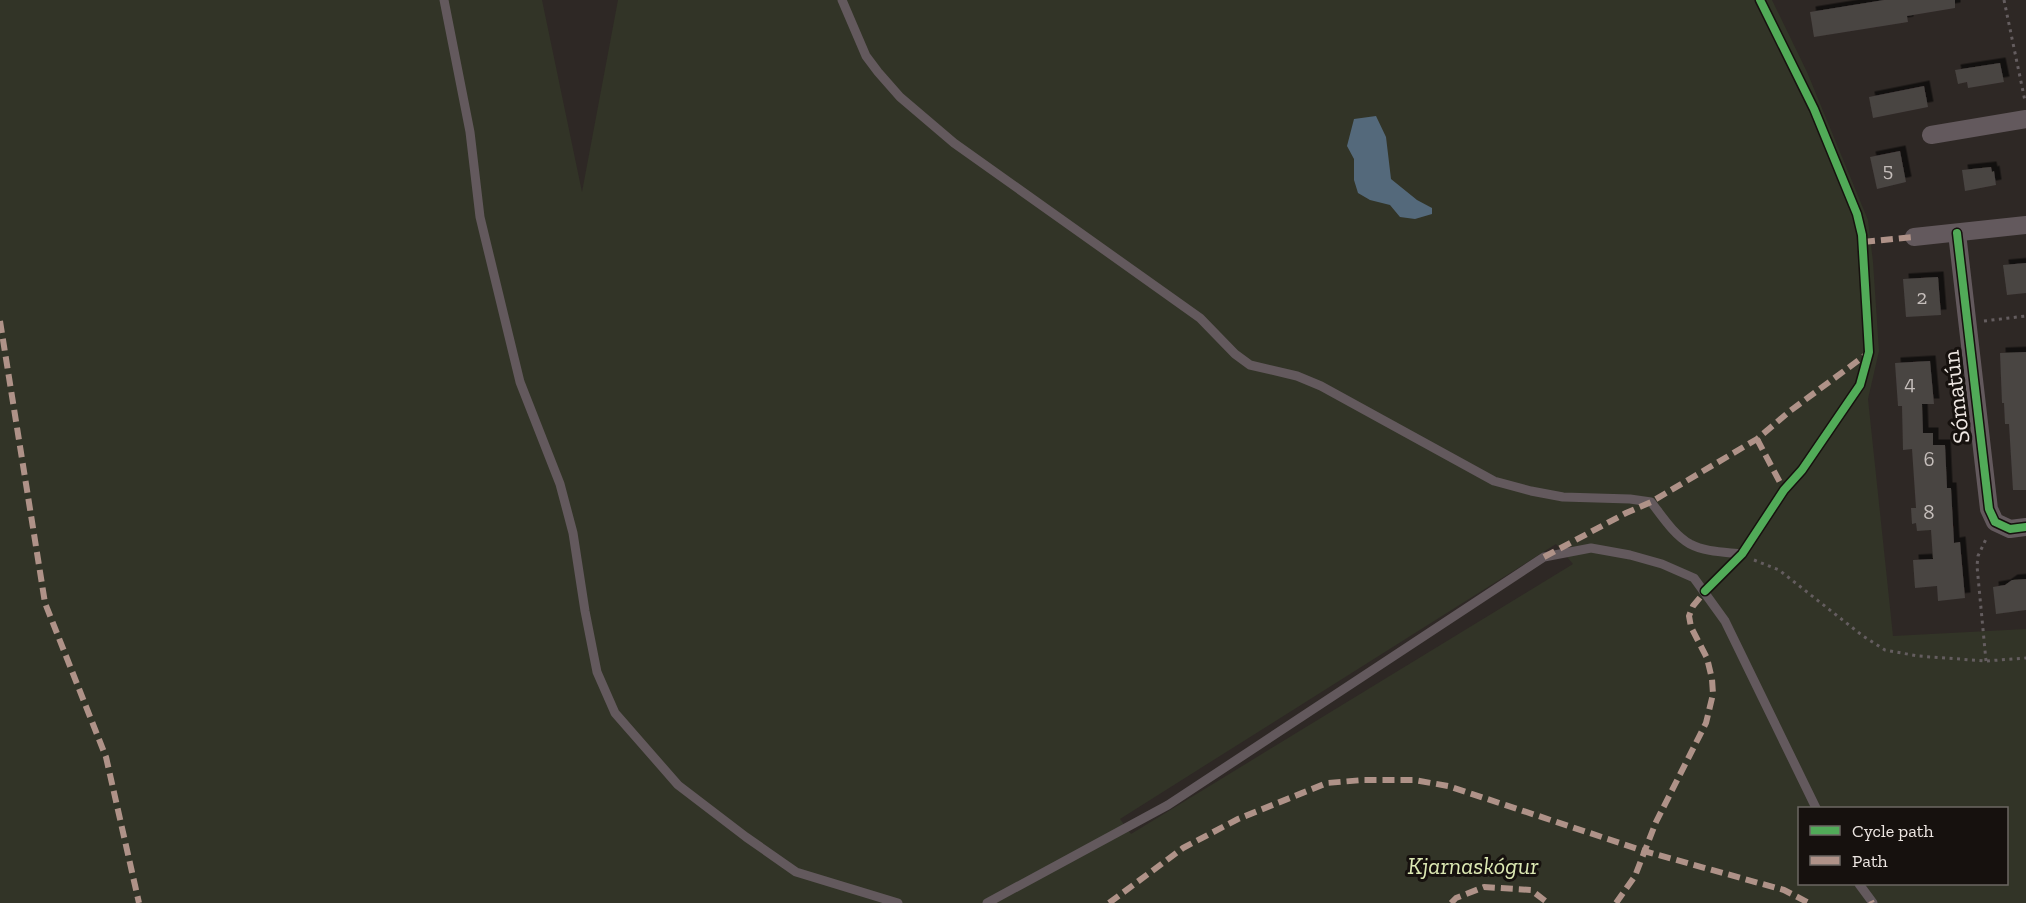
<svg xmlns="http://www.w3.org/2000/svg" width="2026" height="903" font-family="'Zilla Slab',serif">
<defs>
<filter id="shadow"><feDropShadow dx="5.5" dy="-5.5" stdDeviation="0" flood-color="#0009"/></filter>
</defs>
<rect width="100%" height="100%" fill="#2e2825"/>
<path fill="#323427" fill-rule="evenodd" d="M 0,0 L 542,0 L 582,192 L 618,0 L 1772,0 L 1807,72 L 1868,220 L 1873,262 L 1879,351 L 1868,399 L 1893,636 L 2026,629 L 2026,903 L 0,903 ZM 1556,544 L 1573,564 L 1131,834 L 1120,819 ZM 1800,808 L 2006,808 L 2006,884 L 1800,884 Z"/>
<path fill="#54697b" d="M 1376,116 L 1386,137 L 1391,179 L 1417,200 L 1432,208 L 1432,214 L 1415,219 L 1400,217 L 1390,205 L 1370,200 L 1358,193 L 1354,180 L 1354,159 L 1347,146 L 1354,119 Z"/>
<g fill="#494442" filter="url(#shadow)">
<path d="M 1884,0 L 1955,0 L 1955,8 L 1907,16 L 1908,22 L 1814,37 L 1810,12 Z"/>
<path d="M 2000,63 L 2004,82 L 1968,88 L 1967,82 L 1958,84 L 1955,70 Z"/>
<path d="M 1924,86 L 1928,107 L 1873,118 L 1869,97 Z"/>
<path d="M 1900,151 L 1906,182 L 1877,189 L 1870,157 Z"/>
<path d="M 1991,167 L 1992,172 L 1994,171 L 1996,185 L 1965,191 L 1962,170 Z"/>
<path d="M 2026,263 L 2026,293 L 2007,295 L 2003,265 Z"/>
<path d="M 1938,277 L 1941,315 L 1906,317 L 1903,279 Z"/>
<path d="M 2026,352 L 2026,490 L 2013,490 L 2009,424 L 2005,424 L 2004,403 L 2002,403 L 2000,353 Z"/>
<path d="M 1930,361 L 1934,404 L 1922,404 L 1923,433 L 1933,433 L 1933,445 L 1945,445 L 1947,488 L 1951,488 L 1954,543 L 1960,542 L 1965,598 L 1938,601 L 1937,586 L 1915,588 L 1913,560 L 1933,559 L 1931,530 L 1917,531 L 1916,523 L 1912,524 L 1911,508 L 1916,508 L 1912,449 L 1903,450 L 1902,406 L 1898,406 L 1895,363 Z"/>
<path d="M 2026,579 L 2026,610 L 1996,614 L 1993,587 L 2005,585 L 2012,580 Z"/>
</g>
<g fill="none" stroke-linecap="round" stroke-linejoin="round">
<g stroke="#645d5f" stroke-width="3" stroke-dasharray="3 4.5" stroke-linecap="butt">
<path d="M 2004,0 L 2025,101"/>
<path d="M 1984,321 L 2026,316"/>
<path d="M 1754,560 L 1779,570 L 1863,636 L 1885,650 L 1918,656 L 1986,661 L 2026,658"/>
<path d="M 1986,661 L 1977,566 L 1978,556 L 1987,537"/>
</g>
<g stroke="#63595d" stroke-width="9">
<path d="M 444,0 L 470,132 L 480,217 L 520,382 L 560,484 L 573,533 L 585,611 L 597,672 L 615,713 L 678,785 L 746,837 L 796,872 L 898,903"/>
<path d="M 842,0 L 866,56 L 878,72 L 900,97 L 954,143 L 1200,318 L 1235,354 L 1250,365 L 1297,376 L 1321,386 L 1494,481 L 1531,491 L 1563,497 L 1630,499 L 1651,502 C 1662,516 1674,535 1690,544 C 1705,552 1725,552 1742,554"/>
<path d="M 1859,884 L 1873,903"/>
<path d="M 987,903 L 1168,805 L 1544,557 L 1591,548 L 1630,555 L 1662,564 L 1694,578 L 1725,621 L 1816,808"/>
</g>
<g stroke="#63595d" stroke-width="18">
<path d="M 1931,135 L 2026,119"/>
<path d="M 1957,233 L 1989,509 L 1995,522 L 2010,529 L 2026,527"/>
<path d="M 1914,237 L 2026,225"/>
</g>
<g stroke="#af9288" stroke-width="6" stroke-dasharray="12 6" stroke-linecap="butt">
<path d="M 1863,242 L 1914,237"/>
<path d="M 0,321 L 45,603 L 106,757 L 139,903"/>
<path d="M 1757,439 L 1784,490"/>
<path d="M 1544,557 L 1626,513 L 1651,502 L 1757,439 L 1790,411 L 1867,354"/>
<path d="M 1871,901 L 1872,903"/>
<path d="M 1109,903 L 1183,848 L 1238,819 L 1327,783 L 1363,780 L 1414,780 L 1448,786 L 1644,851 L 1784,890 L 1809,903"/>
<path d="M 1451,903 L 1456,898 L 1484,887 L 1531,890 L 1548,903"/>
<path d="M 1616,903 L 1635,876 L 1656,822 L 1706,723 L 1713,694 L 1712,679 L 1707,658 L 1691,627 L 1689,616 L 1693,606 L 1708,588"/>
</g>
<defs>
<g id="cycleway">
<path d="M 1957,233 L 1989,509 L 1995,522 L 2010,529 L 2026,527"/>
<path d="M 1705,591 L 1742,554 L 1784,490 L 1802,470 L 1860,385 L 1869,352 L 1862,235 L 1857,214 L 1814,109 L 1760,0"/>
</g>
</defs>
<use href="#cycleway" stroke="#16110e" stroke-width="11"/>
<use href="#cycleway" stroke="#51ab58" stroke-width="8"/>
</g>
<g text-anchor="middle" stroke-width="6" stroke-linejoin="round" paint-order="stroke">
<g font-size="21" fill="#c5bebb">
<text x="1888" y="177">5</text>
<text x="1922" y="304">2</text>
<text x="1910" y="390">4</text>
<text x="1929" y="466">6</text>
<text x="1929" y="519">8</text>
</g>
<g font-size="24" fill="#eee7e3" stroke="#16110e">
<text transform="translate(1956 397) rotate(-97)" y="8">Sómatún</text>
</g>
<g font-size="24" font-style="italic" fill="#dce8b3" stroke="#16110e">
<text x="1473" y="874">Kjarnaskógur</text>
</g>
</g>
<rect x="1798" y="807" width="210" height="78" fill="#16110e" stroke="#6c6763" stroke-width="1.5"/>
<rect x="1810" y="826" width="30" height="9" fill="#51ab58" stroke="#6c6763" stroke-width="1.5"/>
<text x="1852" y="837" font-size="18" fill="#eee7e3">Cycle path</text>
<rect x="1810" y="856" width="30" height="9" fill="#af9288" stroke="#6c6763" stroke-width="1.5"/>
<text x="1852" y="867" font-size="18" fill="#eee7e3">Path</text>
</svg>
